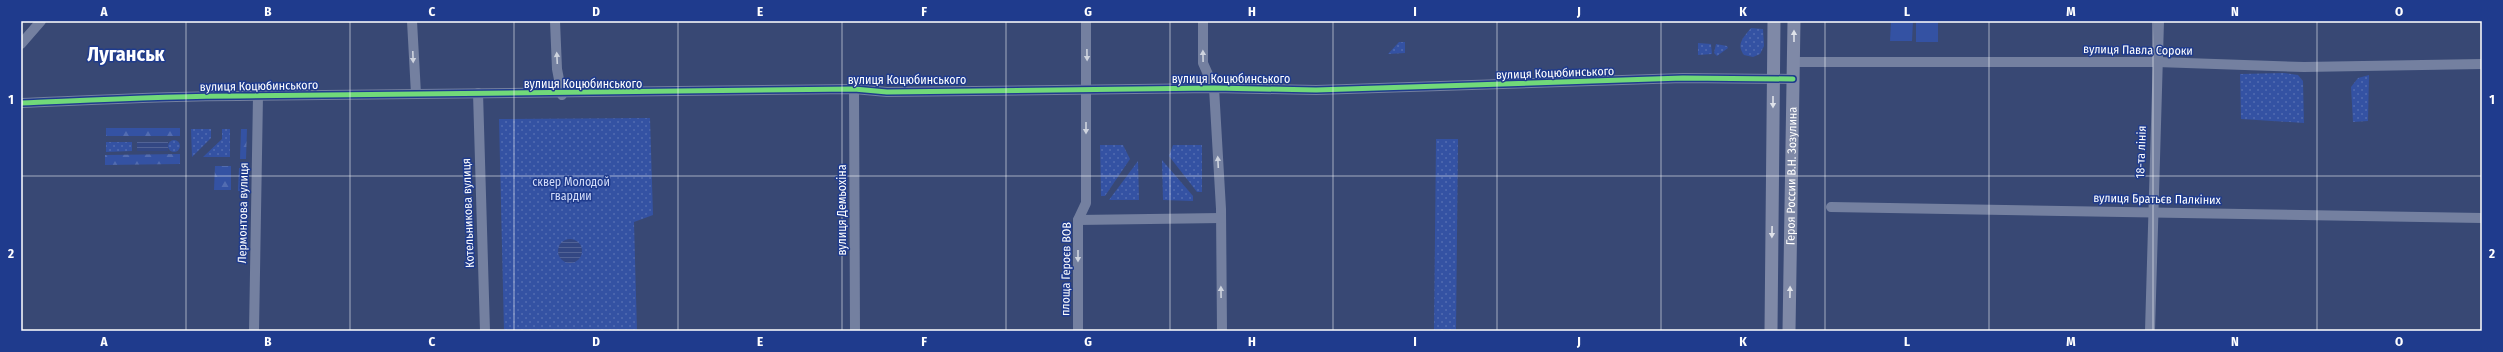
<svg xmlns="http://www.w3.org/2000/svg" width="2503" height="352" font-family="'Fira Sans Condensed',sans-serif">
<defs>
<pattern id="grass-dots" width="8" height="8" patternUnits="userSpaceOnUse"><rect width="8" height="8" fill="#3452a3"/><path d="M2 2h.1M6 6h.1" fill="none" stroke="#526cb1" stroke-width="1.8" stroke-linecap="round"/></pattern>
<pattern id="forest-firs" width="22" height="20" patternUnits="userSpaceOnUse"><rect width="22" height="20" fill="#3452a3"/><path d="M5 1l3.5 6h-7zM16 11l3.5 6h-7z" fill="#526cb1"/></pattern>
<pattern id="water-rules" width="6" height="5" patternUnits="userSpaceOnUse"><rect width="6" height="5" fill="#334783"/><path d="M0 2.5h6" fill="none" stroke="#526396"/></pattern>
</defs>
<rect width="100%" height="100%" fill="#384874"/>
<g fill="url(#grass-dots)">
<path d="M 1751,28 L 1763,29 L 1764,46 L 1760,54 L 1753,57 L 1744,55 C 1736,44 1743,38 1751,28 Z"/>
<path d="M 1399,42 L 1405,42 L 1405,53 L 1388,54 Z"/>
<path d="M 1698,43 L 1711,44 L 1712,54 L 1698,55 Z"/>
<path d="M 1716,44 L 1727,46 L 1728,48 L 1717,56 L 1714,53 Z"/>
<path d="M 2284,73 L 2298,75 L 2303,81 L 2304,123 L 2241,119 L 2240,74 Z"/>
<path d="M 2369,75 L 2368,121 L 2353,122 L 2351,87 L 2358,78 Z"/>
<path d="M 650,118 L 653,215 L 634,222 L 637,331 L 504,331 L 499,119 Z"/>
<path d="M 191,129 L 211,129 L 211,138 L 192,157 Z"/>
<path d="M 222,129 L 230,129 L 230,157 L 203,157 L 222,139 Z"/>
<path d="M 1436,139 L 1458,139 L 1456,331 L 1434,331 Z"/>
<circle cx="174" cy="146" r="6"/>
<path d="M 106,142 L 132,142 L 132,151 L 106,152 Z"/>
<path d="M 1100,145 L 1123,145 L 1130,159 L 1105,196 L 1101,196 Z"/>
<path d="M 1173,145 L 1202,145 L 1202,192 L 1197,192 L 1169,156 Z"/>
<path d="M 1162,160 L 1193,196 L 1193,201 L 1163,200 Z"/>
<path d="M 1138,161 L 1139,200 L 1109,200 Z"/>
</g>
<g fill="url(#forest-firs)">
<rect x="106" y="128" width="74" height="8"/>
<path d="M 241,129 L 247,129 L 246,159 L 240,159 Z"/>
<path d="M 180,154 L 180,164 L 105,165 L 105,155 Z"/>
<path d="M 215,166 L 231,166 L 231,190 L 214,190 Z"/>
<path d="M 239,168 L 245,168 L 244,191 L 238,191 Z"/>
</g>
<g fill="#3452a3">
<path d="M 1891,21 L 1913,21 L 1912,41 L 1890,41 Z"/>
<rect x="1916" y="21" width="22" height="21"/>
</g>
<g fill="url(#water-rules)">
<rect x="137" y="142" width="31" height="9"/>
<circle cx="570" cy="251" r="12"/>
</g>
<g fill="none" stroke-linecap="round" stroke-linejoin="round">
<g stroke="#7480a0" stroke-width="10">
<path d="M 412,21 L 416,94"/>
<path d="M 555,21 L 557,69 L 562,95"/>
<path d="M 1203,21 L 1203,63 L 1214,88 L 1221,209 L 1222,331"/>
<path d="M 21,44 L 41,21"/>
<path d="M 1793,62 L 2157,62 L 2304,67 L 2482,64"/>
<path d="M 854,89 L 855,331"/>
<path d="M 478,93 L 485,331"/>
<path d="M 21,103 C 93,100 166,96 239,96 C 444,95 649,93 854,89 L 887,92 L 1214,88 L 1316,90 L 1683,78 L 1793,79"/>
<path d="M 1831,207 L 2482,218"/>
<path d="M 1078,220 L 1221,218"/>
<path d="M 254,331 L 258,96"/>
<path d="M 1078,331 L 1078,220 L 1086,203 L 1086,21"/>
<path d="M 2150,331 L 2159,21"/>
</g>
<g stroke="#7f89a7" stroke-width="13">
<path d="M 1771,331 L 1774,21"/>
<path id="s1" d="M 1789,331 L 1794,21"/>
</g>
<defs>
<path id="cycleway" d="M 21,103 C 93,100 166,96 239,96 C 444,95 649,93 854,89 L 887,92 L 1214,88 L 1316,90 L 1683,78 L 1793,79"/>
</defs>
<use href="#cycleway" stroke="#1f3b8d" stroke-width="8"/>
<use href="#cycleway" stroke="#71d979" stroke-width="5"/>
</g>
<defs><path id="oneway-solid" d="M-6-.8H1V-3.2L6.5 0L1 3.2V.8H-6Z"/></defs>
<g fill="#dfe2e9">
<use href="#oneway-solid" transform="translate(1794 36) rotate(-90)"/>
<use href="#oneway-solid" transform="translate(1773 102) rotate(90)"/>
<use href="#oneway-solid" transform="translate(1772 232) rotate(91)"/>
<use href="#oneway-solid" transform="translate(1790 292) rotate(-89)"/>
</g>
<g fill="#ced3de">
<use href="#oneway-solid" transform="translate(1087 55) rotate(89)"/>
<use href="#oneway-solid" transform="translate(1203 56) rotate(-91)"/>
<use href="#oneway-solid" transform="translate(413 57) rotate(88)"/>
<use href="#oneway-solid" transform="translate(557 58) rotate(-93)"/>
<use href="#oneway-solid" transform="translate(1086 128) rotate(90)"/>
<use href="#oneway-solid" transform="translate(1218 162) rotate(-93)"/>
<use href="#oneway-solid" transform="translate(1078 256) rotate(90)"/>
<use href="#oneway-solid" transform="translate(1221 292) rotate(-91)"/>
</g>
<path fill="none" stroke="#fff" stroke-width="1" stroke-opacity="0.55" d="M 186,21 L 186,331M 350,21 L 350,331M 514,21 L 514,331M 678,21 L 678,331M 842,21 L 842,331M 1006,21 L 1006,331M 1170,21 L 1170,331M 1333,21 L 1333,331M 1497,21 L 1497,331M 1661,21 L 1661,331M 1825,21 L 1825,331M 1989,21 L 1989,331M 2153,21 L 2153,331M 2317,21 L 2317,331M 21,176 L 2482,176"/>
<g text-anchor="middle" stroke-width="3" stroke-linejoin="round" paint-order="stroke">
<g font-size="12" fill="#fff" stroke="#1f3b8d">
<text transform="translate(2138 50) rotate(1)" y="4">вулиця Павла Сороки</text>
<text transform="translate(1555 73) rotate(-2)" y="4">вулиця Коцюбинського</text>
<text x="1231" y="83">вулиця Коцюбинського</text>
<text x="907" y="84">вулиця Коцюбинського</text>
<text x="583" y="88">вулиця Коцюбинського</text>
<text transform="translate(259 86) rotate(-1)" y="4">вулиця Коцюбинського</text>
<text transform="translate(2141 152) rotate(-88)" y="4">18-та лінія</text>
<text dy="4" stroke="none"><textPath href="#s1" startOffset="155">Героя России В.Н. Зозулина</textPath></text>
<text transform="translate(2157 199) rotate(1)" y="4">вулиця Братьєв Палкіних</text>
<text transform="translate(842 210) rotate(-90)" y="4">вулиця Демьохіна</text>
<text transform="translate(243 213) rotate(-89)" y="4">Лермонтова вулиця</text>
<text transform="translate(468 213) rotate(-92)" y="4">Котельникова вулиця</text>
<text transform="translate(1066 269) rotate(-89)" y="4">площа Героєв ВОВ</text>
</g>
<g font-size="12" fill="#d2dcf9" stroke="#1f3b8d">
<text x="571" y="186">сквер Молодой<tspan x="571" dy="14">гвардии</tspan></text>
</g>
<g font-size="20" font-weight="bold" fill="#fff" stroke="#1f3b8d">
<text x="126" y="61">Луганськ</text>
</g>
</g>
<rect width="2503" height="352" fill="none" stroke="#1f3b8d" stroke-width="44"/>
<rect x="22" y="22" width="2459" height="308" fill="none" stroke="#fff" stroke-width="1.5"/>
<g font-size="13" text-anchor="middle" font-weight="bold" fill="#fff">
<text x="104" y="16">A</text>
<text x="268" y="16">B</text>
<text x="432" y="16">C</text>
<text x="596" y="16">D</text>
<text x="760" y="16">E</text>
<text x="924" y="16">F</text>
<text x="1088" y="16">G</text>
<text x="1252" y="16">H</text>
<text x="1415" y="16">I</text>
<text x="1579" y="16">J</text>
<text x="1743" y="16">K</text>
<text x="1907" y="16">L</text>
<text x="2071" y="16">M</text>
<text x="2235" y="16">N</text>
<text x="2399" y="16">O</text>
<text x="11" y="104">1</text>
<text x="2492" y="104">1</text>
<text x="11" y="258">2</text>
<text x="2492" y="258">2</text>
<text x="104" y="346">A</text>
<text x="268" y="346">B</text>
<text x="432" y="346">C</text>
<text x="596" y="346">D</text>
<text x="760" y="346">E</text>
<text x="924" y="346">F</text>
<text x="1088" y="346">G</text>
<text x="1252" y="346">H</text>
<text x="1415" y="346">I</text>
<text x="1579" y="346">J</text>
<text x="1743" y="346">K</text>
<text x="1907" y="346">L</text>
<text x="2071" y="346">M</text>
<text x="2235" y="346">N</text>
<text x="2399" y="346">O</text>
</g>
</svg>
